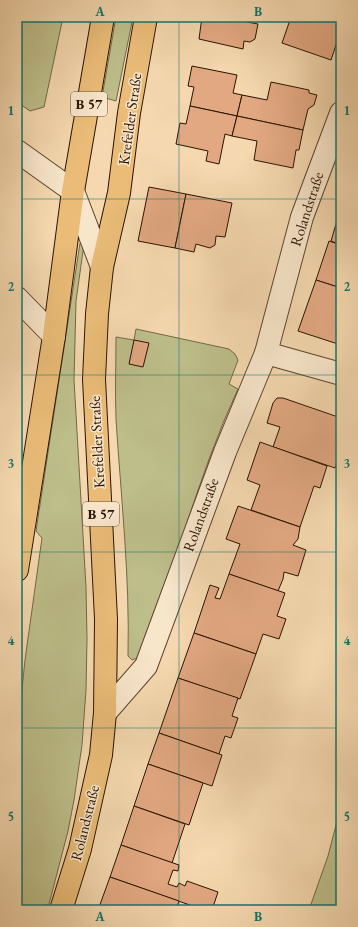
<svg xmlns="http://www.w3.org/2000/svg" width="358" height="927" font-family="'EB Garamond',serif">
<rect width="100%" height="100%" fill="#f5d8af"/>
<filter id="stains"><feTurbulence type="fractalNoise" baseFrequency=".005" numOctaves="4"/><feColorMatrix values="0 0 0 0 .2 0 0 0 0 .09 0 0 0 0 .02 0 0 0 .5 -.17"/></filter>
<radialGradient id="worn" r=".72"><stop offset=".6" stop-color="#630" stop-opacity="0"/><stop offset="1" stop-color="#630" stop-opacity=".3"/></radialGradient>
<g fill="#bdbe8a" stroke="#746846">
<path d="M 17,17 L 63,17 L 44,107 L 30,111 L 17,102 Z"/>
<path d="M 116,17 L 133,17 L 116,101 L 102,97 Z"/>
<path d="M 82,242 L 84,244 L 76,301 L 74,380 L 86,587 L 87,639 L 86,690 L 82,745 L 74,800 L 68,831 L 49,904 L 42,906 L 40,910 L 17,910 L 17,737 L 25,660 L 42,538 L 36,531 L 80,243 Z"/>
<path d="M 136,329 L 229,349 L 235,354 L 238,360 L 229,384 L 238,389 C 197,476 176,571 137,658 L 132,660 L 128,656 C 130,577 121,498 116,419 C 115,392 116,364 116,337 L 134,340 Z"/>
<path d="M 341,806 L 341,910 L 309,910 L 328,856 Z"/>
</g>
<g fill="#e2a882" stroke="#2a1302">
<path d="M 202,17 L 248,17 L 247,22 L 258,24 L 255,39 L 250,42 L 244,41 L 243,49 L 199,39 Z"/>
<path d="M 291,17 L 341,17 L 341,30 L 331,60 L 282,43 Z"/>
<path d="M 192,66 L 237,75 L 233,93 L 242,95 L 237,116 L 190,106 L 194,87 L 188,86 Z"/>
<path d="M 271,82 L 309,90 L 309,93 L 317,95 L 314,105 L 308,109 L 303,130 L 237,116 L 242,95 L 267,100 Z"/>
<path d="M 190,106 L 237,116 L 232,136 L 225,134 L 219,164 L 206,161 L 208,151 L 176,144 L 180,123 L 186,124 Z"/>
<path d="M 237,116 L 303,130 L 299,150 L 296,150 L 293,168 L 254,160 L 257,141 L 232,136 Z"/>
<path d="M 149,187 L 186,194 L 175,248 L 138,241 Z"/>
<path d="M 186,194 L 232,203 L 225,237 L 216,236 L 215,245 L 210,248 L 196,244 L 194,252 L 175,248 Z"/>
<path d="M 341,207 L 341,245 L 331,241 Z"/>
<path d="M 329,241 L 341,245 L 341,288 L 316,280 Z"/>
<path d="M 316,280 L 341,288 L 341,345 L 298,331 Z"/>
<path d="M 134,340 L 149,343 L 143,367 L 129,364 Z"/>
<path d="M 277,398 L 283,398 L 341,418 L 341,451 L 335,468 L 273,447 L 280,427 L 267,423 L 273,403 Z"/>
<path d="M 260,442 L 327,466 L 320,488 L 314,486 L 300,527 L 251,510 L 260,485 L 247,480 Z"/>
<path d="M 238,506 L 300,527 L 298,539 L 293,545 L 306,550 L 298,576 L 284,572 L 283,579 L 278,591 L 229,574 L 240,544 L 226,539 Z"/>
<path d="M 229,574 L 285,593 L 277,616 L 286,619 L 279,639 L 263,634 L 256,654 L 194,633 L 210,585 L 219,588 L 215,598 L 220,599 Z"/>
<path d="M 194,633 L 256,654 L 240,699 L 178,678 Z"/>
<path d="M 178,678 L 238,698 L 232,716 L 238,718 L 231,738 L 225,736 L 219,754 L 159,733 Z"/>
<path d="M 159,733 L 222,755 L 212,786 L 148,764 Z"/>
<path d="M 148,764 L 203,783 L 189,825 L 134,806 Z"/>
<path d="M 134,806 L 185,824 L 172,863 L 121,845 Z"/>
<path d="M 121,845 L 179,865 L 178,871 L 173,870 L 168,884 L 177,887 L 179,883 L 185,886 L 187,881 L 218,892 L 212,910 L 204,910 L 110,877 Z"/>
<path d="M 110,877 L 179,901 L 176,910 L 98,910 Z"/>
</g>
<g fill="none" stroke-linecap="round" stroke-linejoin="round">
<defs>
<g id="minor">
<path d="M 17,298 L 54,336"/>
<path d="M 266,353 L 341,374"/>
<path d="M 105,713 L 146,666 L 225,452 L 266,353 L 302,217 L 341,113"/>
</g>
<path id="tertiary" d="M 17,151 L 73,191 L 102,267"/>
<g id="primary">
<path d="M 17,570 L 54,336 L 73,191 L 103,17"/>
<path d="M 61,910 L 80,849 L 101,755 L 105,713 L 106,619 L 94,379 L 97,314 L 102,267 L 119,193 L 129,113 L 146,17"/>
</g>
</defs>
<use href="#minor" stroke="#5d442d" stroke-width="24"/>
<use href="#tertiary" stroke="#5d442d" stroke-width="24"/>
<use href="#primary" stroke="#2a1302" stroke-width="24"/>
<use href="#minor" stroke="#f8e6cb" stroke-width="22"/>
<use href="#tertiary" stroke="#f8e6cb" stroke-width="22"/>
<use href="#primary" stroke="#eabc78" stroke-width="22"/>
</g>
<path fill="none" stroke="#0f766e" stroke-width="1" stroke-opacity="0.55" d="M 179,17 L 179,910M 17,199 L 341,199M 17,375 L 341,375M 17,552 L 341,552M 17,728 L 341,728"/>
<g text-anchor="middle" stroke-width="3" stroke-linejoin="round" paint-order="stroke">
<g fill="#f8e6cb" stroke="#68523e" stroke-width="1">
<rect x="71" y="92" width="36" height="24" rx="3"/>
<rect x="83" y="502" width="36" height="24" rx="3"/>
</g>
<g font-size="14" font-weight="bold" fill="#2a1302">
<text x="89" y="109">B 57</text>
<text x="101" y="519">B 57</text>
</g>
<g font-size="15" fill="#2a1302" stroke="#f8e6cb">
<text transform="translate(130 119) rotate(-82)" y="5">Krefelder Straße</text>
<text transform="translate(307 209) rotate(-72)" y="5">Rolandstraße</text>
<text transform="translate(97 442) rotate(-93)" y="5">Krefelder Straße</text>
<text transform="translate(201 515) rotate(-70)" y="5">Rolandstraße</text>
<text transform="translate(85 823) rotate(-76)" y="5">Rolandstraße</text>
</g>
</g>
<rect width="358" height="927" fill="none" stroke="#f5d8af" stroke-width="44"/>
<rect x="22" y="22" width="314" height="883" fill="none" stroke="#0f766e" stroke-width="1.5"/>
<g font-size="13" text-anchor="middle" font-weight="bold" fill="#0f766e">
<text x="100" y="16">A</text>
<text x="258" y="16">B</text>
<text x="11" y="115">1</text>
<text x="347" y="115">1</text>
<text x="11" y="291">2</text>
<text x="347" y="291">2</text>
<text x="11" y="468">3</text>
<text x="347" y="468">3</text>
<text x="11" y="645">4</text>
<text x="347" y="645">4</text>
<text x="11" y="821">5</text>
<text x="347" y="821">5</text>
<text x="100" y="921">A</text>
<text x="258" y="921">B</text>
</g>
<rect width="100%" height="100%" filter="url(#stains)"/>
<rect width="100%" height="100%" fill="url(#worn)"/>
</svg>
